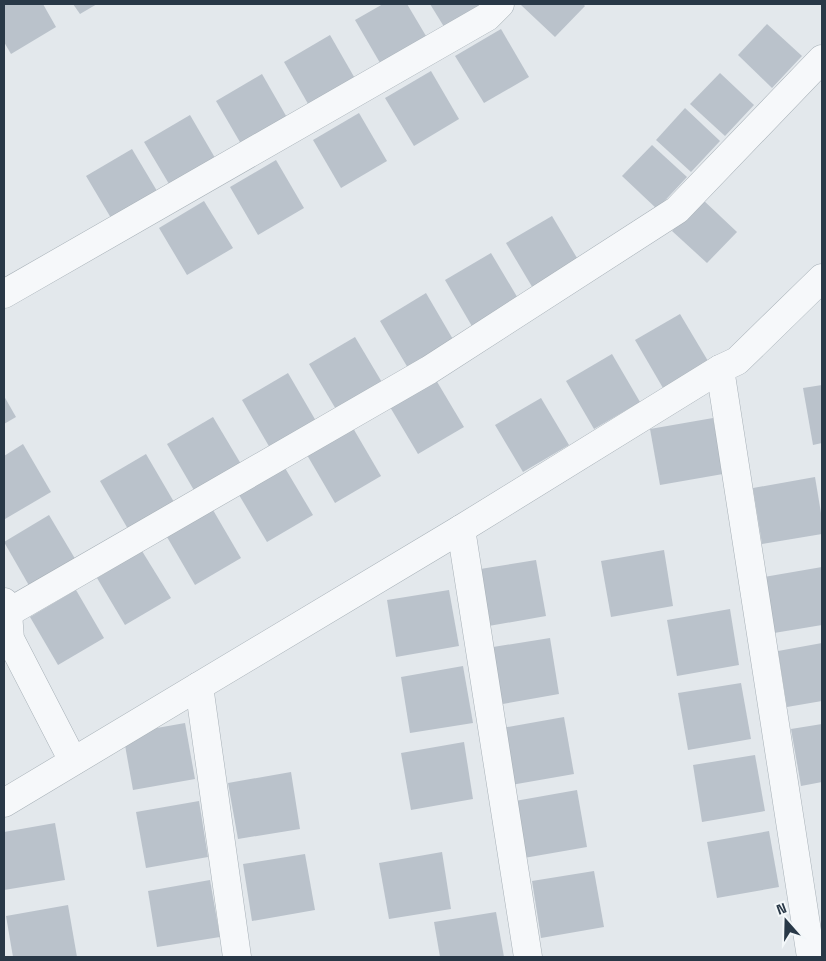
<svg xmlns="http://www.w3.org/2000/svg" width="826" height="961" font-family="'Space Grotesk',sans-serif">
<rect width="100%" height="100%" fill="#e3e8ec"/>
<g fill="#bac2cb">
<path d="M 4,4 L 43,4 L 56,27 L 11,54 L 4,42 Z"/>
<path d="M 73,4 L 97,4 L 80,14 Z"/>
<path d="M 383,4 L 407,4 L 429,41 L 383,68 L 355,20 Z"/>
<path d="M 430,4 L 491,4 L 446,30 Z"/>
<path d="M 522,4 L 583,4 L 585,6 L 555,37 L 521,5 Z"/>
<path d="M 767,24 L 802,56 L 772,88 L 738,55 Z"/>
<path d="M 501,29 L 529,77 L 484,103 L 455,56 Z"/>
<path d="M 330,35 L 357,82 L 311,109 L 284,62 Z"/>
<path d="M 431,71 L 459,119 L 414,146 L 385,98 Z"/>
<path d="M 720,73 L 754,105 L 725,136 L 690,104 Z"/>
<path d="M 262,74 L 289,121 L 244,149 L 216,101 Z"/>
<path d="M 685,108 L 720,141 L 691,172 L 656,140 Z"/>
<path d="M 359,113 L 387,161 L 341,188 L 313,140 Z"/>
<path d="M 190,115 L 218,163 L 172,189 L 144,142 Z"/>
<path d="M 652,145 L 687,177 L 657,209 L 622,176 Z"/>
<path d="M 132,149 L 160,196 L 114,223 L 86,176 Z"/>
<path d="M 276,160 L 304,208 L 258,235 L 230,187 Z"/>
<path d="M 702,199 L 737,232 L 707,263 L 672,231 Z"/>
<path d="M 204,201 L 233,248 L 187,275 L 159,228 Z"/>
<path d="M 552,216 L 580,263 L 534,290 L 506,243 Z"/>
<path d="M 491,253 L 519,300 L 473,328 L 445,280 Z"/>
<path d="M 426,293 L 454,341 L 408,368 L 380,321 Z"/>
<path d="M 680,314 L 708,361 L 663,388 L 635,340 Z"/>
<path d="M 355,337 L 383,384 L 337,411 L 309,364 Z"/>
<path d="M 612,354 L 640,402 L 594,429 L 566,381 Z"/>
<path d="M 288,373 L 316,421 L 270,448 L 242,400 Z"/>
<path d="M 436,380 L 464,427 L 418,454 L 390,407 Z"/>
<path d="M 822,385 L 822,443 L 813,445 L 803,388 Z"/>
<path d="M 4,396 L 16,417 L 4,424 Z"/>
<path d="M 541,398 L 569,445 L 523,472 L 495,425 Z"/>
<path d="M 213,417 L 241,464 L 195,492 L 167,444 Z"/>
<path d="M 713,418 L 723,474 L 660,485 L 650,429 Z"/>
<path d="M 353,428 L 381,476 L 335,503 L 307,455 Z"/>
<path d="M 23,444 L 51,492 L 5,519 L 4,516 L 4,456 Z"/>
<path d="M 146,454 L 174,502 L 128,529 L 100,481 Z"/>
<path d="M 285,468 L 313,515 L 267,542 L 239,495 Z"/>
<path d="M 815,477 L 822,519 L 822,534 L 762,544 L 753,488 Z"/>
<path d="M 213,510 L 241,558 L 195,585 L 167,537 Z"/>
<path d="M 49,515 L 77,562 L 31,589 L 4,542 Z"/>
<path d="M 664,550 L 673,606 L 611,617 L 601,561 Z"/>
<path d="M 142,551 L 171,598 L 125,625 L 97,578 Z"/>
<path d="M 536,560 L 546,616 L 483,627 L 474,570 Z"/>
<path d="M 822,567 L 822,625 L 774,633 L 764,577 Z"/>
<path d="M 76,590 L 104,638 L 58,665 L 30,617 Z"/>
<path d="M 449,590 L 459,646 L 396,657 L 387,600 Z"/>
<path d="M 730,609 L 739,665 L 677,676 L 667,620 Z"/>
<path d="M 550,638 L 559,694 L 497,705 L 487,648 Z"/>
<path d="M 822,643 L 822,701 L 787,707 L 778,651 Z"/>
<path d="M 463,666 L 473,723 L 410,733 L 401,677 Z"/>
<path d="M 741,683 L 751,739 L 688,750 L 678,693 Z"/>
<path d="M 564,717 L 574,774 L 511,785 L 502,728 Z"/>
<path d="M 185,723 L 195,779 L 133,790 L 123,734 Z"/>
<path d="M 822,724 L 822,782 L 801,786 L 791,729 Z"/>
<path d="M 464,742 L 473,799 L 411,810 L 401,753 Z"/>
<path d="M 755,755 L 765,811 L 702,822 L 693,765 Z"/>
<path d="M 291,772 L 300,829 L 238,839 L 228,783 Z"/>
<path d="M 577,790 L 587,847 L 524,858 L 515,801 Z"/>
<path d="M 199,801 L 208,857 L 146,868 L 136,812 Z"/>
<path d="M 55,823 L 65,880 L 4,890 L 4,832 Z"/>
<path d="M 769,831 L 779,887 L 717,898 L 707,842 Z"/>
<path d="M 442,852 L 451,909 L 389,919 L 379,863 Z"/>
<path d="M 305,854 L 315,910 L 252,921 L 243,864 Z"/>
<path d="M 594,871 L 604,927 L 541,938 L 532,881 Z"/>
<path d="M 210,880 L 220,937 L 157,947 L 148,891 Z"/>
<path d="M 68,905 L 77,957 L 13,957 L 6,916 Z"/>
<path d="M 496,912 L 504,957 L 440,957 L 434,922 Z"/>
</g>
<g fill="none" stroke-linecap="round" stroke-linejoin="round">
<defs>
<g id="minor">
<path d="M 4,294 L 487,17 L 500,4"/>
<path d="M 720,369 L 811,957"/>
<path d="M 461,529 L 528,957"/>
<path d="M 4,602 L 8,613 L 10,639 L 73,761"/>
<path d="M 4,615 L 429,370 L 677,210 L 822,59"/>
<path d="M 199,686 L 237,957"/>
<path d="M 4,803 L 461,529 L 720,369 L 737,361 L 822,278"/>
</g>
</defs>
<use href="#minor" stroke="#a7b0b7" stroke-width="29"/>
<use href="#minor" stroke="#f6f8fa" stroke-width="28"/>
</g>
<rect width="826" height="961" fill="none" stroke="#293847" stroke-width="10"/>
<g transform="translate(786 921) rotate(340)" stroke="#f3f7f9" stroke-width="4" paint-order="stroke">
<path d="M0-4L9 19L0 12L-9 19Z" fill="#293847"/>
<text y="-8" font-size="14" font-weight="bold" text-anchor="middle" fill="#293847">N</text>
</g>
</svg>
